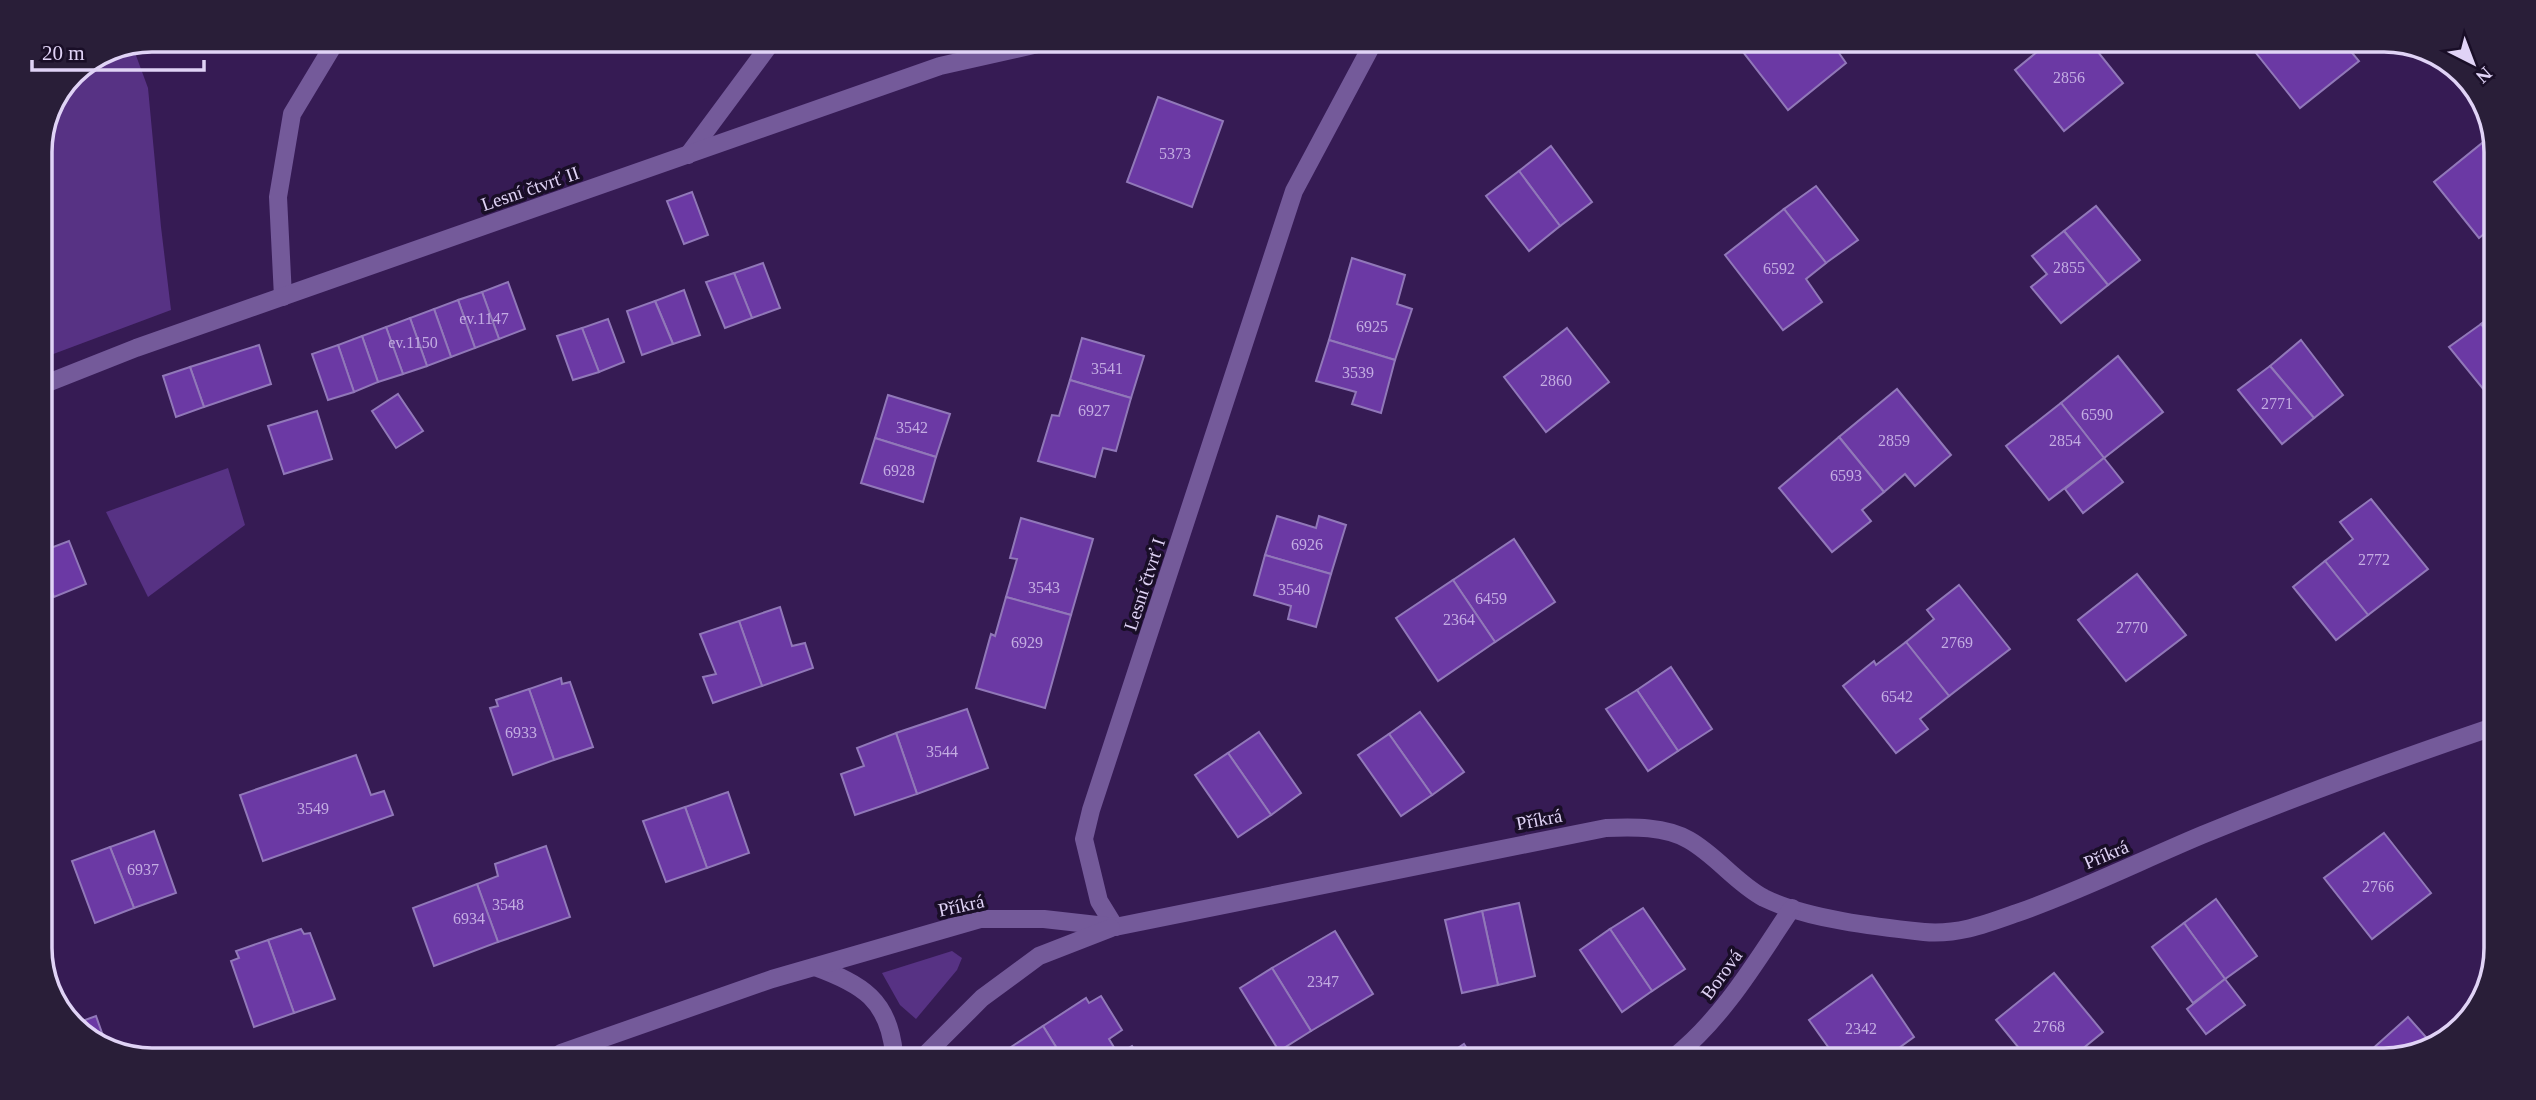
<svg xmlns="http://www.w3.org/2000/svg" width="2536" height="1100" font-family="Georgia,serif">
<rect width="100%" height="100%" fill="#361b54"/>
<g fill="#573284">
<path d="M 134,50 L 148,88 L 161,227 L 171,310 L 40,359 L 40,145 L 72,76 Z"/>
<path d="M 228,468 L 245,525 L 148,597 L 106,512 Z"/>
<path d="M 952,951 L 962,958 L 957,970 L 916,1019 L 900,1005 L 882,973 Z"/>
</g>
<g fill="#6b39a4" stroke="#9178b9" stroke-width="2">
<path d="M 1742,46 L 1834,46 L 1846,63 L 1788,110 L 1740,48 Z"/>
<path d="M 2043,47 L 2094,47 L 2123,83 L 2064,131 L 2015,70 Z"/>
<path d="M 2252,48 L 2348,48 L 2359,61 L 2300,108 Z"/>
<path d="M 1158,97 L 1223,121 L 1192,207 L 1127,182 Z"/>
<path d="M 2492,135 L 2496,145 L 2495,225 L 2479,238 L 2434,182 Z"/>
<path d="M 1551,146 L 1592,202 L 1560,226 L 1519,171 Z"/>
<path d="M 1519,171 L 1560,226 L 1529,251 L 1486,196 Z"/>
<path d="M 1816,186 L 1858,240 L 1826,263 L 1784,209 Z"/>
<path d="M 692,192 L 708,235 L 684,244 L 667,201 Z"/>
<path d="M 2096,206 L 2140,260 L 2108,285 L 2064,231 Z"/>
<path d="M 1784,209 L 1826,263 L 1806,279 L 1822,302 L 1783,330 L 1725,255 Z"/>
<path d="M 2064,231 L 2108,285 L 2061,323 L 2031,287 L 2047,274 L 2032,256 Z"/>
<path d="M 1352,258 L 1405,275 L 1397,304 L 1412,309 L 1395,360 L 1329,340 Z"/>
<path d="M 763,263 L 780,308 L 752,318 L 734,273 Z"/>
<path d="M 734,273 L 752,318 L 725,328 L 706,282 Z"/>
<path d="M 508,282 L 525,329 L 499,339 L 482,292 Z"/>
<path d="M 684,290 L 700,335 L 673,344 L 655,301 Z"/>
<path d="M 482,292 L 499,339 L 475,348 L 458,300 Z"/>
<path d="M 458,300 L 475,348 L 451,357 L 434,309 Z"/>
<path d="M 655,301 L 673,344 L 642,355 L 627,311 Z"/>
<path d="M 434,309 L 451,357 L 427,366 L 410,318 Z"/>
<path d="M 2494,314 L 2494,340 L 2481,324 Z"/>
<path d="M 410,318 L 427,366 L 403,374 L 386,327 Z"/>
<path d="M 608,319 L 624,362 L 599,372 L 582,328 Z"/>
<path d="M 2481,324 L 2494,340 L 2493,401 L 2449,347 Z"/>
<path d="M 386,327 L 403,374 L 378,382 L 362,336 Z"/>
<path d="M 582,328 L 599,372 L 573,380 L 557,336 Z"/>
<path d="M 1567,328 L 1609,382 L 1546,432 L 1504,377 Z"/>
<path d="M 362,336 L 378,382 L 354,392 L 338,345 Z"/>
<path d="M 1082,338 L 1144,356 L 1131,398 L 1070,380 Z"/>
<path d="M 1329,340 L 1395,360 L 1381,413 L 1352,404 L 1356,392 L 1316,381 Z"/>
<path d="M 2301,340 L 2343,395 L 2314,418 L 2270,366 Z"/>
<path d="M 259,345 L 271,384 L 204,407 L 190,367 Z"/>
<path d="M 338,345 L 354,392 L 328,400 L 312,354 Z"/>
<path d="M 2118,356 L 2163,412 L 2104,458 L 2061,403 Z"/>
<path d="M 2270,366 L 2314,418 L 2282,444 L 2238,390 Z"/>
<path d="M 190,367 L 204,407 L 176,417 L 163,376 Z"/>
<path d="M 1070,380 L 1131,398 L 1116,451 L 1103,448 L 1095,477 L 1038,461 L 1052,415 L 1059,416 Z"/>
<path d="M 1897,389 L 1951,455 L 1915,486 L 1905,474 L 1884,492 L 1839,437 Z"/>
<path d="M 398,394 L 423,431 L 396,448 L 372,411 Z"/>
<path d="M 888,395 L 950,414 L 936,457 L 875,438 Z"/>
<path d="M 2061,403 L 2104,458 L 2049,500 L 2006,446 Z"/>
<path d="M 317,411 L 332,459 L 284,474 L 268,426 Z"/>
<path d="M 1839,437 L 1884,492 L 1862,510 L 1871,521 L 1832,552 L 1779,488 Z"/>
<path d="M 875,438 L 936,457 L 923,502 L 861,483 Z"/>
<path d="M 2104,458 L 2123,482 L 2083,513 L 2065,489 Z"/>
<path d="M 2371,499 L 2428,569 L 2368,615 L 2325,561 L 2353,539 L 2340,522 Z"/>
<path d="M 1277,516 L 1316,528 L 1319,516 L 1346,525 L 1331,574 L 1265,555 Z"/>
<path d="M 1021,518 L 1093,539 L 1071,615 L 1006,597 L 1017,559 L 1010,558 Z"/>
<path d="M 1514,539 L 1555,602 L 1495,642 L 1453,580 Z"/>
<path d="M 69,541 L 86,584 L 54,597 L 40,564 L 40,552 Z"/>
<path d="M 1265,555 L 1331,574 L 1316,627 L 1288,619 L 1291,606 L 1254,595 Z"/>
<path d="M 2325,561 L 2368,615 L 2336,640 L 2293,587 Z"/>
<path d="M 2137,574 L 2186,635 L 2126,681 L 2078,620 Z"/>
<path d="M 1453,580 L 1495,642 L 1438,681 L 1396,618 Z"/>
<path d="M 1959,585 L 2010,649 L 1949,696 L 1906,642 L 1934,619 L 1927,610 Z"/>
<path d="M 1006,597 L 1071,615 L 1045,708 L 976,688 L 991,634 L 995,636 Z"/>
<path d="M 780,607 L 792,646 L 805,643 L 813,668 L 762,686 L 739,621 Z"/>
<path d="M 739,621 L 762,686 L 713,703 L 703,677 L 716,674 L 700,634 Z"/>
<path d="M 1906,642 L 1949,696 L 1920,719 L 1928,729 L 1896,753 L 1843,686 L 1874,661 L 1876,665 Z"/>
<path d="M 1671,667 L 1712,729 L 1678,751 L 1637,690 Z"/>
<path d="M 561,678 L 562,684 L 570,682 L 593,747 L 554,760 L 529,689 Z"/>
<path d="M 529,689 L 554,760 L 513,775 L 490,708 L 498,706 L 496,700 Z"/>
<path d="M 1637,690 L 1678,751 L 1648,771 L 1606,709 Z"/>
<path d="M 967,709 L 988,768 L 917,794 L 896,733 Z"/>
<path d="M 1420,712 L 1464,772 L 1432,795 L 1389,734 Z"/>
<path d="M 1259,732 L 1301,793 L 1271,815 L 1228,753 Z"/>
<path d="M 896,733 L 917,794 L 855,815 L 841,774 L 864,766 L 857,748 Z"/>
<path d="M 1389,734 L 1432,795 L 1401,816 L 1358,755 Z"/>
<path d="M 1228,753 L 1271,815 L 1238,837 L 1195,775 Z"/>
<path d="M 356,755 L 371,795 L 384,791 L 393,815 L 263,861 L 240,795 Z"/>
<path d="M 728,792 L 749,853 L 707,868 L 685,807 Z"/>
<path d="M 685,807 L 707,868 L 666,882 L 643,821 Z"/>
<path d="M 154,831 L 176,893 L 134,908 L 110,847 Z"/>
<path d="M 2384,833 L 2431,893 L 2372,939 L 2324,878 Z"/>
<path d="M 546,846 L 570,917 L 498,942 L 477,884 L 498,876 L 495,864 Z"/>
<path d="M 110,847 L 134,908 L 95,923 L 72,861 Z"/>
<path d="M 477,884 L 498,942 L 434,966 L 413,908 Z"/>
<path d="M 2216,899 L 2257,956 L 2225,979 L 2184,923 Z"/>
<path d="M 1519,903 L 1535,976 L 1498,985 L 1482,911 Z"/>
<path d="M 1643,908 L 1685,969 L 1652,991 L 1610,929 Z"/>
<path d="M 1482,911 L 1498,985 L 1462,993 L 1445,920 Z"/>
<path d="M 2184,923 L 2225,979 L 2193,1003 L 2152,947 Z"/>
<path d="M 301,929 L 304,934 L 310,933 L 335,999 L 294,1013 L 268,940 Z"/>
<path d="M 1610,929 L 1652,991 L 1622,1012 L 1580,950 Z"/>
<path d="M 1335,931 L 1373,994 L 1311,1031 L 1272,968 Z"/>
<path d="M 268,940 L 294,1013 L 254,1027 L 231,961 L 239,958 L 236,951 Z"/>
<path d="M 1272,968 L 1311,1031 L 1279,1051 L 1240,988 Z"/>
<path d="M 2054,973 L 2103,1032 L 2070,1059 L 2027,1058 L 1996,1020 Z"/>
<path d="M 1872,975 L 1914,1037 L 1885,1058 L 1836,1058 L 1809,1020 Z"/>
<path d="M 2225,979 L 2245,1005 L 2206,1034 L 2187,1009 Z"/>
<path d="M 1101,996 L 1122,1030 L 1109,1039 L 1118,1054 L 1132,1046 L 1138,1055 L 1061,1055 L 1043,1026 L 1086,998 L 1089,1003 Z"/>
<path d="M 96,1016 L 108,1050 L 74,1024 Z"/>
<path d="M 2408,1017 L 2433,1045 L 2384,1060 L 2360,1060 Z"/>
<path d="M 1043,1026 L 1061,1055 L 1016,1055 L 1011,1047 Z"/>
<path d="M 1464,1044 L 1472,1056 L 1446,1056 Z"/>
</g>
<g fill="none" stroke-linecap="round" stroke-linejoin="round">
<g stroke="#745a9a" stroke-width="18">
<path d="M 688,155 L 771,43"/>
<path d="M 283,297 L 278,197 L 292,114 L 336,41"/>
</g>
<g stroke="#745a9a" stroke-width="18">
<path d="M 40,386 L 136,348 L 940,66 L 1038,44"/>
<path d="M 1115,927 L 1099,901 L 1084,839 L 1091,810 L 1294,191 L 1372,45"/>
<path d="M 815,967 C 862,984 889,1000 894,1054"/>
<path d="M 561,1053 L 772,979 L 980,919 L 1044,919 L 1115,927 L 1606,828 C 1633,827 1665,826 1689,840 C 1717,856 1736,883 1764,898 C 1807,919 1877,927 1924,932 C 1958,935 1986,924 2017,913 C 2080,891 2140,861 2202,835 C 2297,796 2393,761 2490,728"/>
<path d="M 926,1054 L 982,998 L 1039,956 L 1111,928"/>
<path d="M 1674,1057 C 1724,1017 1757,960 1792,908"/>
</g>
</g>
<g text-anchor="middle" stroke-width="7" stroke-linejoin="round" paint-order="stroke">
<g font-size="16" fill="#c3ace2">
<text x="2069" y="83">2856</text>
<text x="1175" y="159">5373</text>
<text x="2069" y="273">2855</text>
<text x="1779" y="274">6592</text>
<text x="484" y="324">ev.1147</text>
<text x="1372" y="332">6925</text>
<text x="413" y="348">ev.1150</text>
<text x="1107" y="374">3541</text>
<text x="1358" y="378">3539</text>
<text x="1556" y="386">2860</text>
<text x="2277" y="409">2771</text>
<text x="1094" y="416">6927</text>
<text x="2097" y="420">6590</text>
<text x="912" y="433">3542</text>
<text x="1894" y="446">2859</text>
<text x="2065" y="446">2854</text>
<text x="899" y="476">6928</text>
<text x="1846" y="481">6593</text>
<text x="1307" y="550">6926</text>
<text x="2374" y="565">2772</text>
<text x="1044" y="593">3543</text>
<text x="1294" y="595">3540</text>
<text x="1491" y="604">6459</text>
<text x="1459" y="625">2364</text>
<text x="2132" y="633">2770</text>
<text x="1027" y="648">6929</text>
<text x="1957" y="648">2769</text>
<text x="1897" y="702">6542</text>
<text x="521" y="738">6933</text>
<text x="942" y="757">3544</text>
<text x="313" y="814">3549</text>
<text x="143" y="875">6937</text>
<text x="2378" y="892">2766</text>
<text x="508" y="910">3548</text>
<text x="469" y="924">6934</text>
<text x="1323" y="987">2347</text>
<text x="2049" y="1032">2768</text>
<text x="1861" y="1034">2342</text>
</g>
<g font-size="19" fill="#e0d3f6" stroke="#190e27">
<text transform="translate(530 188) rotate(-19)" y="7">Lesní čtvrť II</text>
<text transform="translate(1144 584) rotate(-72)" y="7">Lesní čtvrť I</text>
<text transform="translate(1539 819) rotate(-11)" y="7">Příkrá</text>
<text transform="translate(2106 854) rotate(-23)" y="7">Příkrá</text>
<text transform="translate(961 905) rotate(-12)" y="7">Příkrá</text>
<text transform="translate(1721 974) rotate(-54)" y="7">Borová</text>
</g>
</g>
<path d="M0 0H2536V1100H0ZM152 52H2384A100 100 0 0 1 2484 152V948A100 100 0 0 1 2384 1048H152A100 100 0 0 1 52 948V152A100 100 0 0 1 152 52Z" fill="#291e38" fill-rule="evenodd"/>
<path fill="none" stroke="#e0d3f6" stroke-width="3.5" d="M152 52H2384A100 100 0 0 1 2484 152V948A100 100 0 0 1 2384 1048H152A100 100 0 0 1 52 948V152A100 100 0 0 1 152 52Z"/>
<g transform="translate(2473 63) rotate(138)" stroke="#190e27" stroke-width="5" paint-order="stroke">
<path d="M0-5L12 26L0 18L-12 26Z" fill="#e0d3f6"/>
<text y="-10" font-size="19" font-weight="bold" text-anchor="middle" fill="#e0d3f6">N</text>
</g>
<path d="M32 60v10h172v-10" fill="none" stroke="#e0d3f6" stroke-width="3.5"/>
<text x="42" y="60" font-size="21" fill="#e0d3f6" stroke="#190e27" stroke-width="5" paint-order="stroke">20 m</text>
</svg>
